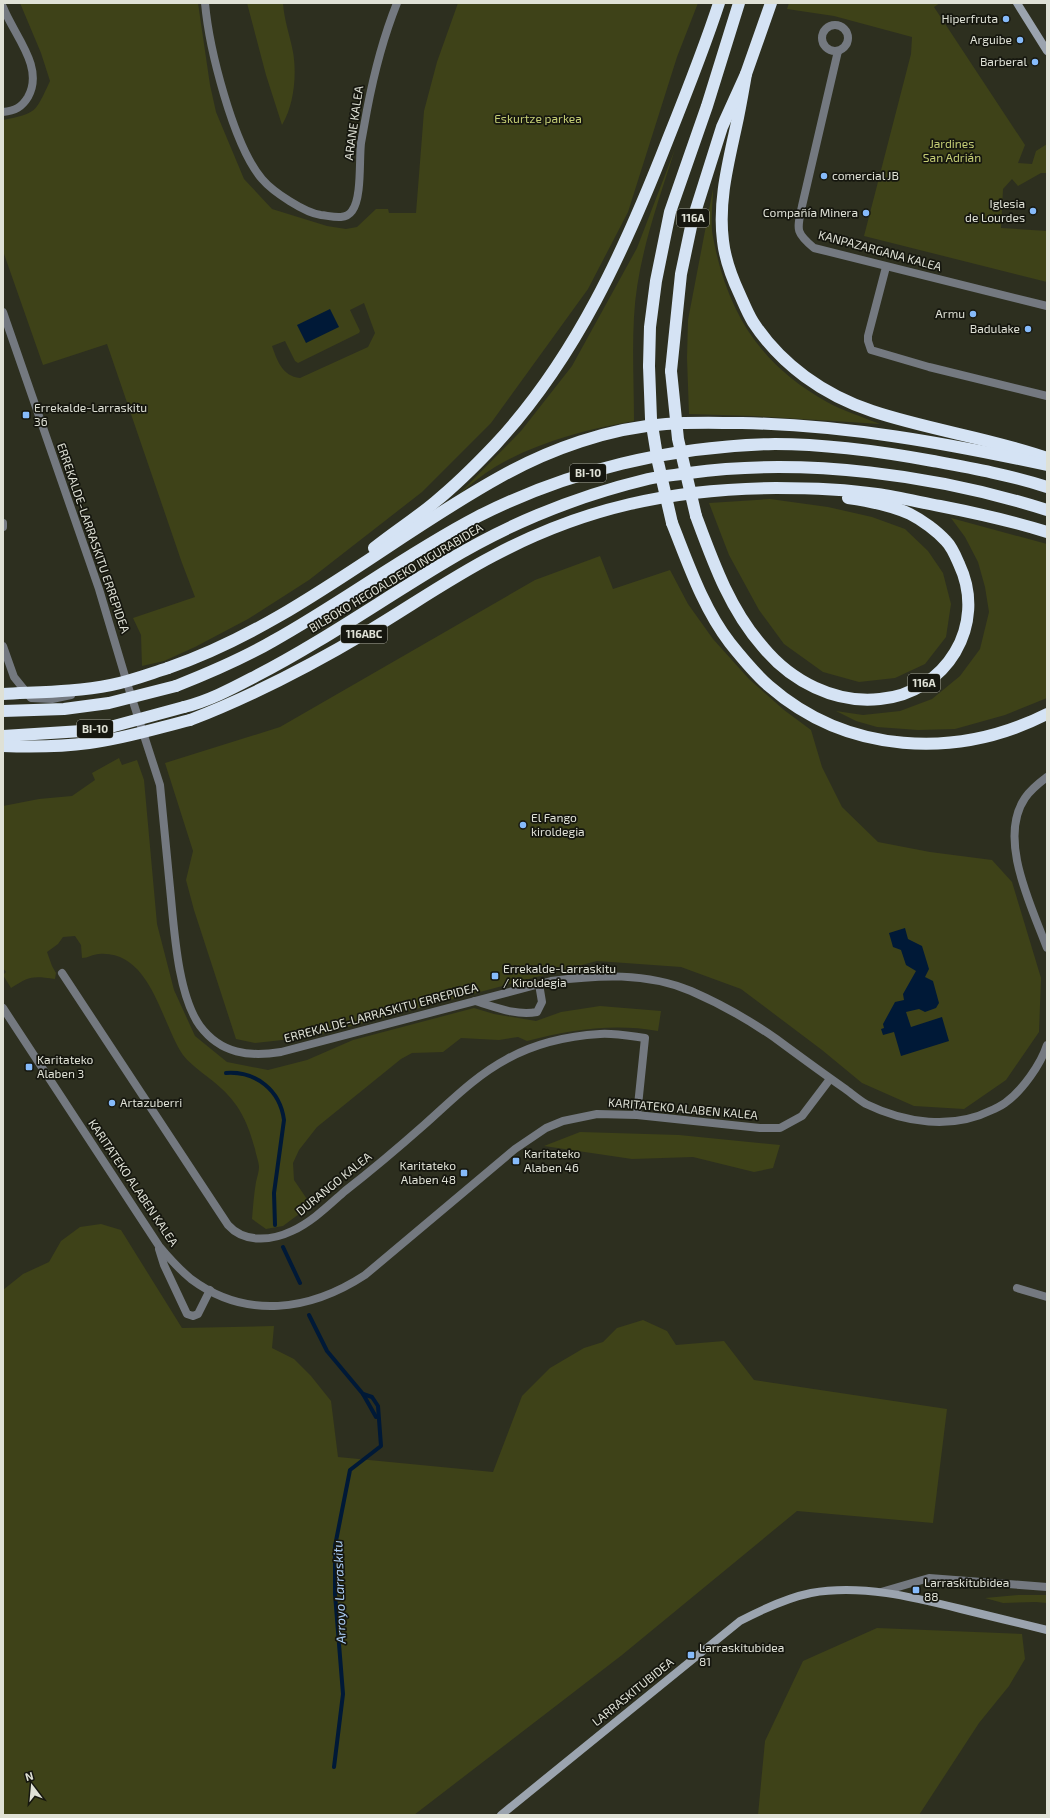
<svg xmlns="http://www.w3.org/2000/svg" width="1050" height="1818" font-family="'Exo 2',sans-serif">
<rect width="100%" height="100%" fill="#2d2f1f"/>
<g fill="#3e4218" fill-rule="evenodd">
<path d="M 20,3 L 198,3 L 210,85 L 216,112 L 244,179 L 272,209 L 327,226 L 346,229 L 357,227 L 376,209 L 388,209 L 389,213 L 416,213 L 424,111 L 437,62 L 458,3 L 698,3 L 677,57 L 628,212 L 588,289 L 491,423 L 422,492 L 309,580 L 248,619 L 195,647 L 164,661 L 142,666 L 141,635 L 133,618 L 195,597 L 182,563 L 107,344 L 43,365 L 3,251 L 3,120 C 37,113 35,113 50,81 L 41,53 ZM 364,303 L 375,333 L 368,347 L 300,378 C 282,376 277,360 272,346 L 285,341 L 295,361 L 298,363 L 359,333 L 360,331 L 350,310 Z"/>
<path d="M 247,3 L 283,3 C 284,20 290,36 293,52 C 297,75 294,105 282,125 L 266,75 Z"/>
<path d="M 789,3 L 940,3 L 934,7 L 1025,145 L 1018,163 L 1032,164 L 1036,151 L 1047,144 L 1047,173 L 1041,173 L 1018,186 L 1012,179 L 1003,189 L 1001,228 L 1047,231 L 1047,282 L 864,236 L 911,54 L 912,37 L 834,16 L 787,9 Z"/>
<path d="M 675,149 C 658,203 637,259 634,317 C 632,351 634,386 634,421 C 587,429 537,442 495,467 C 482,475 470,485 458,495 L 521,431 L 572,366 L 637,248 Z"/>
<path d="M 713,189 C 713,204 710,222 713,237 C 727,312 760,365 827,402 C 843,411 863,417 880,424 L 753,416 L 689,414 L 687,358 L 688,320 Z"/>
<path d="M 770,499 L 828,507 L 872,517 L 905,529 L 928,551 L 943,573 L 951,604 L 946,637 L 925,664 L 895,678 L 859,682 L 823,672 L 784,644 L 759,610 L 729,555 L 709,503 Z"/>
<path d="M 951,518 L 1047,544 L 1047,698 L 1005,715 L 955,729 L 918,730 L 877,727 L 856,721 L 836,711 L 863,715 L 900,711 L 932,699 L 960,676 L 980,649 L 989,612 L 985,587 L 978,562 L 965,537 Z"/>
<path d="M 600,556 L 613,589 L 670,570 L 688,604 L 713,639 L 749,679 L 784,710 L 811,730 L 822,767 L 842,807 L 878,842 L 930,852 L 992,860 L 1012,882 L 1041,978 L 1039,1032 L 1006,1080 L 964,1109 L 914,1106 L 862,1083 L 822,1050 L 741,989 L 681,967 L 597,961 L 310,1037 L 255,1043 L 236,1039 L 194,910 L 186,880 L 193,851 L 165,763 L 280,727 L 535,580 Z"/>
<path d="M 119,758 L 122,765 L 137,760 L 144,780 L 157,924 L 174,990 L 195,1036 L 227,1062 L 268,1070 L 307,1060 L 353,1040 L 474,1008 L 494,1014 L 536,1021 L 561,1012 L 600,1006 L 661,1011 L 658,1031 C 613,1023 570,1030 527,1041 L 518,1037 L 499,1040 L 461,1038 L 443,1052 L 412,1053 L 401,1059 L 317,1127 L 299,1150 L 293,1163 L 294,1180 L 311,1205 L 283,1226 L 266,1229 L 252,1219 C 253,1206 254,1194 256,1182 C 257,1177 259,1172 259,1167 C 259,1162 256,1155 255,1149 C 248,1124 241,1107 222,1089 C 210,1077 193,1068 183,1055 C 161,1023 151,950 99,954 C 93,954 88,958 82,958 L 81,945 L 75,936 L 63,937 L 58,944 L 47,952 L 52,966 L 56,973 L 55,979 C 32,976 30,976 11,988 L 3,975 L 6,972 L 3,968 L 3,806 L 39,799 L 72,796 L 95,780 L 92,773 Z"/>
<path d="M 580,1132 L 679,1135 L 780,1145 L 773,1168 L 754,1172 L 693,1157 L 632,1159 L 544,1146 Z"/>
<path d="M 101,1224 L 121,1230 L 182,1328 L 274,1326 L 272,1348 L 294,1359 L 311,1376 L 331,1401 L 338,1457 L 493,1472 L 522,1396 L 550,1368 L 584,1348 L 603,1342 L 617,1328 L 643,1320 L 667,1331 L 676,1345 L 724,1341 L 754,1380 L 947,1409 L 933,1523 L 797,1511 L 622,1655 L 414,1815 L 3,1815 L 3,1290 L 23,1274 L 49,1262 L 61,1241 L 80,1227 Z"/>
<path d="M 1018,1595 L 1047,1595 L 1047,1603 L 1036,1602 L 1003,1603 L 985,1598 Z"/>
<path d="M 877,1628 L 1022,1634 L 1025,1659 L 1009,1686 L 979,1723 L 919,1815 L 758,1815 L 765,1741 L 803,1661 Z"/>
</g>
<g fill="#001937">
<path d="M 330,309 L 339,327 L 306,343 L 297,325 Z"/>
<path d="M 905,928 L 908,939 L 922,946 L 929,969 L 925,977 L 933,981 L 939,1003 L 936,1008 L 925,1012 L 919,1009 L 906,1012 L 911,1027 L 942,1017 L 949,1041 L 901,1056 L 894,1032 L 883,1035 L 881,1029 L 884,1028 L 883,1024 L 895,1002 L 904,1000 L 903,994 L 916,971 L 906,965 L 901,950 L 893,947 L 889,933 Z"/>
</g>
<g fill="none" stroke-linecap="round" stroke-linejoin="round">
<g stroke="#001937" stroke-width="4">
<path d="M 226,1073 C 256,1071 280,1090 284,1120 L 274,1193 L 275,1225"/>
<path d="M 283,1247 L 300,1283"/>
<path d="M 309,1315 L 327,1351 L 363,1394 L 376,1417"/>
<path d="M 334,1767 L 343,1694 L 335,1594 L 335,1546 L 350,1470 L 381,1446 L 378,1406 L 372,1397 L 363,1394"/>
</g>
<g stroke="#747980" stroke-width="8">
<path d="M 205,3 C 209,48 233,145 262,179 C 273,192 305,213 321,215 C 331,216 345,221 352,211 C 362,198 359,160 361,143 C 363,132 365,121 367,110 C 374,73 383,38 397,3"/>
<path d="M 3,7 C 13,34 45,67 28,97 C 22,107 15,111 3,112"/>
<circle cx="835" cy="38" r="13"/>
<path d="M 838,51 L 802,206 C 797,230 795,232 814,248 L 1047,306"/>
<path d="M 886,267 L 868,336 L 868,341 L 871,350 L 929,367 L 1047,396"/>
<path d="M 3,312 L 99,589 L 127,683 L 160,785 C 163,819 167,854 170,888 C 174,926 177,994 200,1026 C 221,1054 249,1057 281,1052 L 551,981 C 598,975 646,972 691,991 C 721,1004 749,1020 775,1038 C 798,1055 821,1072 844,1088 C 851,1093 859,1100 866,1104 C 905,1123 952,1130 992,1110 C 996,1108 1001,1106 1005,1103 C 1022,1091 1041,1064 1047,1045"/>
<path d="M 3,523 L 3,527"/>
<path d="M 3,646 L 14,677 L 31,698 L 52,699 L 71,695"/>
<path d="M 1047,777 C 1039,783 1031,789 1025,798 C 997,839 1032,907 1047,948"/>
<path d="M 62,973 L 228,1225 C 244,1243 271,1241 292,1231 C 312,1222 329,1205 345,1191 C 372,1170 398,1148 424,1125 C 450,1102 475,1076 507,1059 C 534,1044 568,1036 600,1034 C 614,1033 630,1036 645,1038 L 637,1115"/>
<path d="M 475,1001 C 495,1007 516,1016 537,1012 L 542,1002 L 539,984"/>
<path d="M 3,1008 L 159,1246 C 169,1258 179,1269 191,1279 C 246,1320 310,1311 365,1275 L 515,1149 L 546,1128 L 563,1121 L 597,1114 L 637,1115 L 760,1128 L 780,1128 L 802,1116 L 830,1079"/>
<path d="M 159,1249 L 164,1265 L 187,1314 L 193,1316 L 198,1314 L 210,1290"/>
<path d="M 1017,1288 L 1047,1297"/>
<path d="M 881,1592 L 929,1578 L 1047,1587"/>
</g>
<g stroke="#9ba4af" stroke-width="8">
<path d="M 1017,3 L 1047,51"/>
<path d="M 501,1815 L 740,1621 C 763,1609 786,1598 811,1593 C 861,1584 913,1597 961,1609 C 990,1616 1018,1623 1047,1630"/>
</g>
<g stroke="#d5e3f4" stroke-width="12">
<path d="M 746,74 C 743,91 740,109 736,127 C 728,164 718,202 723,241 C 725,259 732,278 740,295 C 744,304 748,314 753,322 C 781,365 824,395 872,411 C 929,430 990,438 1047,458"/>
<path d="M 649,366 L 650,327 L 656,281 L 670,212 L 707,106 L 739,3"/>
<path d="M 671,371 L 681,274 L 692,222 L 722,127 L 746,74 L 771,3"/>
<path d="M 696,516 C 713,562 730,610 763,647 C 791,681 835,704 880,699 C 946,693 988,625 959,564 C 956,557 952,547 946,541 C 937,531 922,520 910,514 C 891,505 869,501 848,498"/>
<path d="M 672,523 C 688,563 703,608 730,643 C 742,658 754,673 769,686 C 847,754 956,760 1047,714"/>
<path d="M 374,548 C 394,532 416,518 435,502 C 456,485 476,465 495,445 C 576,358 625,249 668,139 C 686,94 704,49 719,3"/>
<path d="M 168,668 C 290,626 388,539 500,477 C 550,449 609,428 666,424 C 691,422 717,423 742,423 C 847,425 945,443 1047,465"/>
<path d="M 176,686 C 209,673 242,659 273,641 C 343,602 406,554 477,517 C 569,470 672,446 775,444 C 825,444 884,452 933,461 C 971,468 1010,475 1047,487"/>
<path d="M 184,707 C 209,701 233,688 256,676 C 322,642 383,599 447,561 C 510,523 577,496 648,479 C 662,476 676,475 689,473 C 805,457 936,475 1047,510"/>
<path d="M 190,720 C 252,696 310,666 367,632 C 409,607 449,579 493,556 C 585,507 672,489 776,488 C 809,488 843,489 877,494 C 898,497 919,502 940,506 C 976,513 1012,521 1047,532"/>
</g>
<g stroke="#d5e3f4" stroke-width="12">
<path d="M 649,366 L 651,419 L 658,462 L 672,523"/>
<path d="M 671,371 L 678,439 L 696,516"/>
<path d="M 3,694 C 39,692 76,692 111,685 C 131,681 149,674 168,668"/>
<path d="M 3,711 L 64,709 L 109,703 L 176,686"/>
<path d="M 3,736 L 82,731 L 114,726 L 184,707"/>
<path d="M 3,746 C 31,747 60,747 89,743 C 123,739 157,728 190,720"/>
</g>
</g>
<g fill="#86bbfb" stroke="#16170f" stroke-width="1.5">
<circle cx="1006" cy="19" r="4"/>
<circle cx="1020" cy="40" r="4"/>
<circle cx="1035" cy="62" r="4"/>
<circle cx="824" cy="176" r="4"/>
<circle cx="1033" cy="211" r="4"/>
<circle cx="866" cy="213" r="4"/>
<circle cx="973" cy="314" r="4"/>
<circle cx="1028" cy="329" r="4"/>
<rect x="22" y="411" width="8" height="8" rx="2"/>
<circle cx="523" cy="825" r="4"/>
<rect x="491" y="972" width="8" height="8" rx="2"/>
<rect x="25" y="1063" width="8" height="8" rx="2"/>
<circle cx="112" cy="1103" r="4"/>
<rect x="512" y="1157" width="8" height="8" rx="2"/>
<rect x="460" y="1169" width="8" height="8" rx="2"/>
<rect x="912" y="1586" width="8" height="8" rx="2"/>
<rect x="687" y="1651" width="8" height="8" rx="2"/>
</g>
<g text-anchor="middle" stroke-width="3.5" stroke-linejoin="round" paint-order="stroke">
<g fill="#16170f" stroke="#a3a49a" stroke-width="1">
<rect x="677" y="209" width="32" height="18" rx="3"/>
<rect x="570" y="464" width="36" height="18" rx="3"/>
<rect x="341" y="625" width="46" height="18" rx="3"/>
<rect x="908" y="674" width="32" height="18" rx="3"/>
<rect x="77" y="720" width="36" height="18" rx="3"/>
</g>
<g font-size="11" font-weight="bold" fill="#dfe1d6">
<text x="693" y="222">116A</text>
<text x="588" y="477">BI-10</text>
<text x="364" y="638">116ABC</text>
<text x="924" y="687">116A</text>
<text x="95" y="733">BI-10</text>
</g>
<g font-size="12" fill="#dfe1d6" stroke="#16170f" text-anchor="start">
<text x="998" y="23" text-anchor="end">Hiperfruta</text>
<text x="1012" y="44" text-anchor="end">Arguibe</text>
<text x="1027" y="66" text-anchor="end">Barberal</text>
<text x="832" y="180">comercial JB</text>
<text x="1025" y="208" text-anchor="end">Iglesia<tspan x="1025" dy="14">de Lourdes</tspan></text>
<text x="858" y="217" text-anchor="end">Compañía Minera</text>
<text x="965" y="318" text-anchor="end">Armu</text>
<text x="1020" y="333" text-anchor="end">Badulake</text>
<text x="34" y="412">Errekalde-Larraskitu<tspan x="34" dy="14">36</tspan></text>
<text x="531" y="822">El Fango<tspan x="531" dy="14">kiroldegia</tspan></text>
<text x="503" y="973">Errekalde-Larraskitu<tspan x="503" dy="14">/ Kiroldegia</tspan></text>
<text x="37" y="1064">Karitateko<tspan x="37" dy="14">Alaben 3</tspan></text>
<text x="120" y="1107">Artazuberri</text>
<text x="524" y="1158">Karitateko<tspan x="524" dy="14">Alaben 46</tspan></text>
<text x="456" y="1170" text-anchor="end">Karitateko<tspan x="456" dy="14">Alaben 48</tspan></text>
<text x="924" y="1587">Larraskitubidea<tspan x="924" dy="14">88</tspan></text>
<text x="699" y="1652">Larraskitubidea<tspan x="699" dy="14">81</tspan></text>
</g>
<g font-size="12" fill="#c5ce75" stroke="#16170f">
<text x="538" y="123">Eskurtze parkea</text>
<text x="952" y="148">Jardines<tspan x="952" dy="14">San Adrián</tspan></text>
</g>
<g font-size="12" fill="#dfe1d6" stroke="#16170f">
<text transform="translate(354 123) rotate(-82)" y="4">ARANE KALEA</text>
<text transform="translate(880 251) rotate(15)" y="4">KANPAZARGANA KALEA</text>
<text transform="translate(93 538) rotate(71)" y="4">ERREKALDE-LARRASKITU ERREPIDEA</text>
<text transform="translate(396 578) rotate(-31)" y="4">BILBOKO HEGOALDEKO INGURABIDEA</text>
<text transform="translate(381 1013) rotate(-15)" y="4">ERREKALDE-LARRASKITU ERREPIDEA</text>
<text transform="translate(683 1109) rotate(5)" y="4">KARITATEKO ALABEN KALEA</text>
<text transform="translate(133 1183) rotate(56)" y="4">KARITATEKO ALABEN KALEA</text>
<text transform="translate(334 1184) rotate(-39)" y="4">DURANGO KALEA</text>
<text transform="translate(633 1692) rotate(-39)" y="4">LARRASKITUBIDEA</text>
</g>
<g font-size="13" font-style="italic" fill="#aed0f9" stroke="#16170f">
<text transform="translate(339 1592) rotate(-92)" y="5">Arroyo Larraskitu</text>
</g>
</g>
<rect width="1050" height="1818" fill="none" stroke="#dfe1d6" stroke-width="8"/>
<g transform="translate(32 1786) rotate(344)" stroke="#16170f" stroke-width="3" paint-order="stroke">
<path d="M0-3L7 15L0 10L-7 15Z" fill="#dfe1d6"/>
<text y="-6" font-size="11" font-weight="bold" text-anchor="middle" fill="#dfe1d6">N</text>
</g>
</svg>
